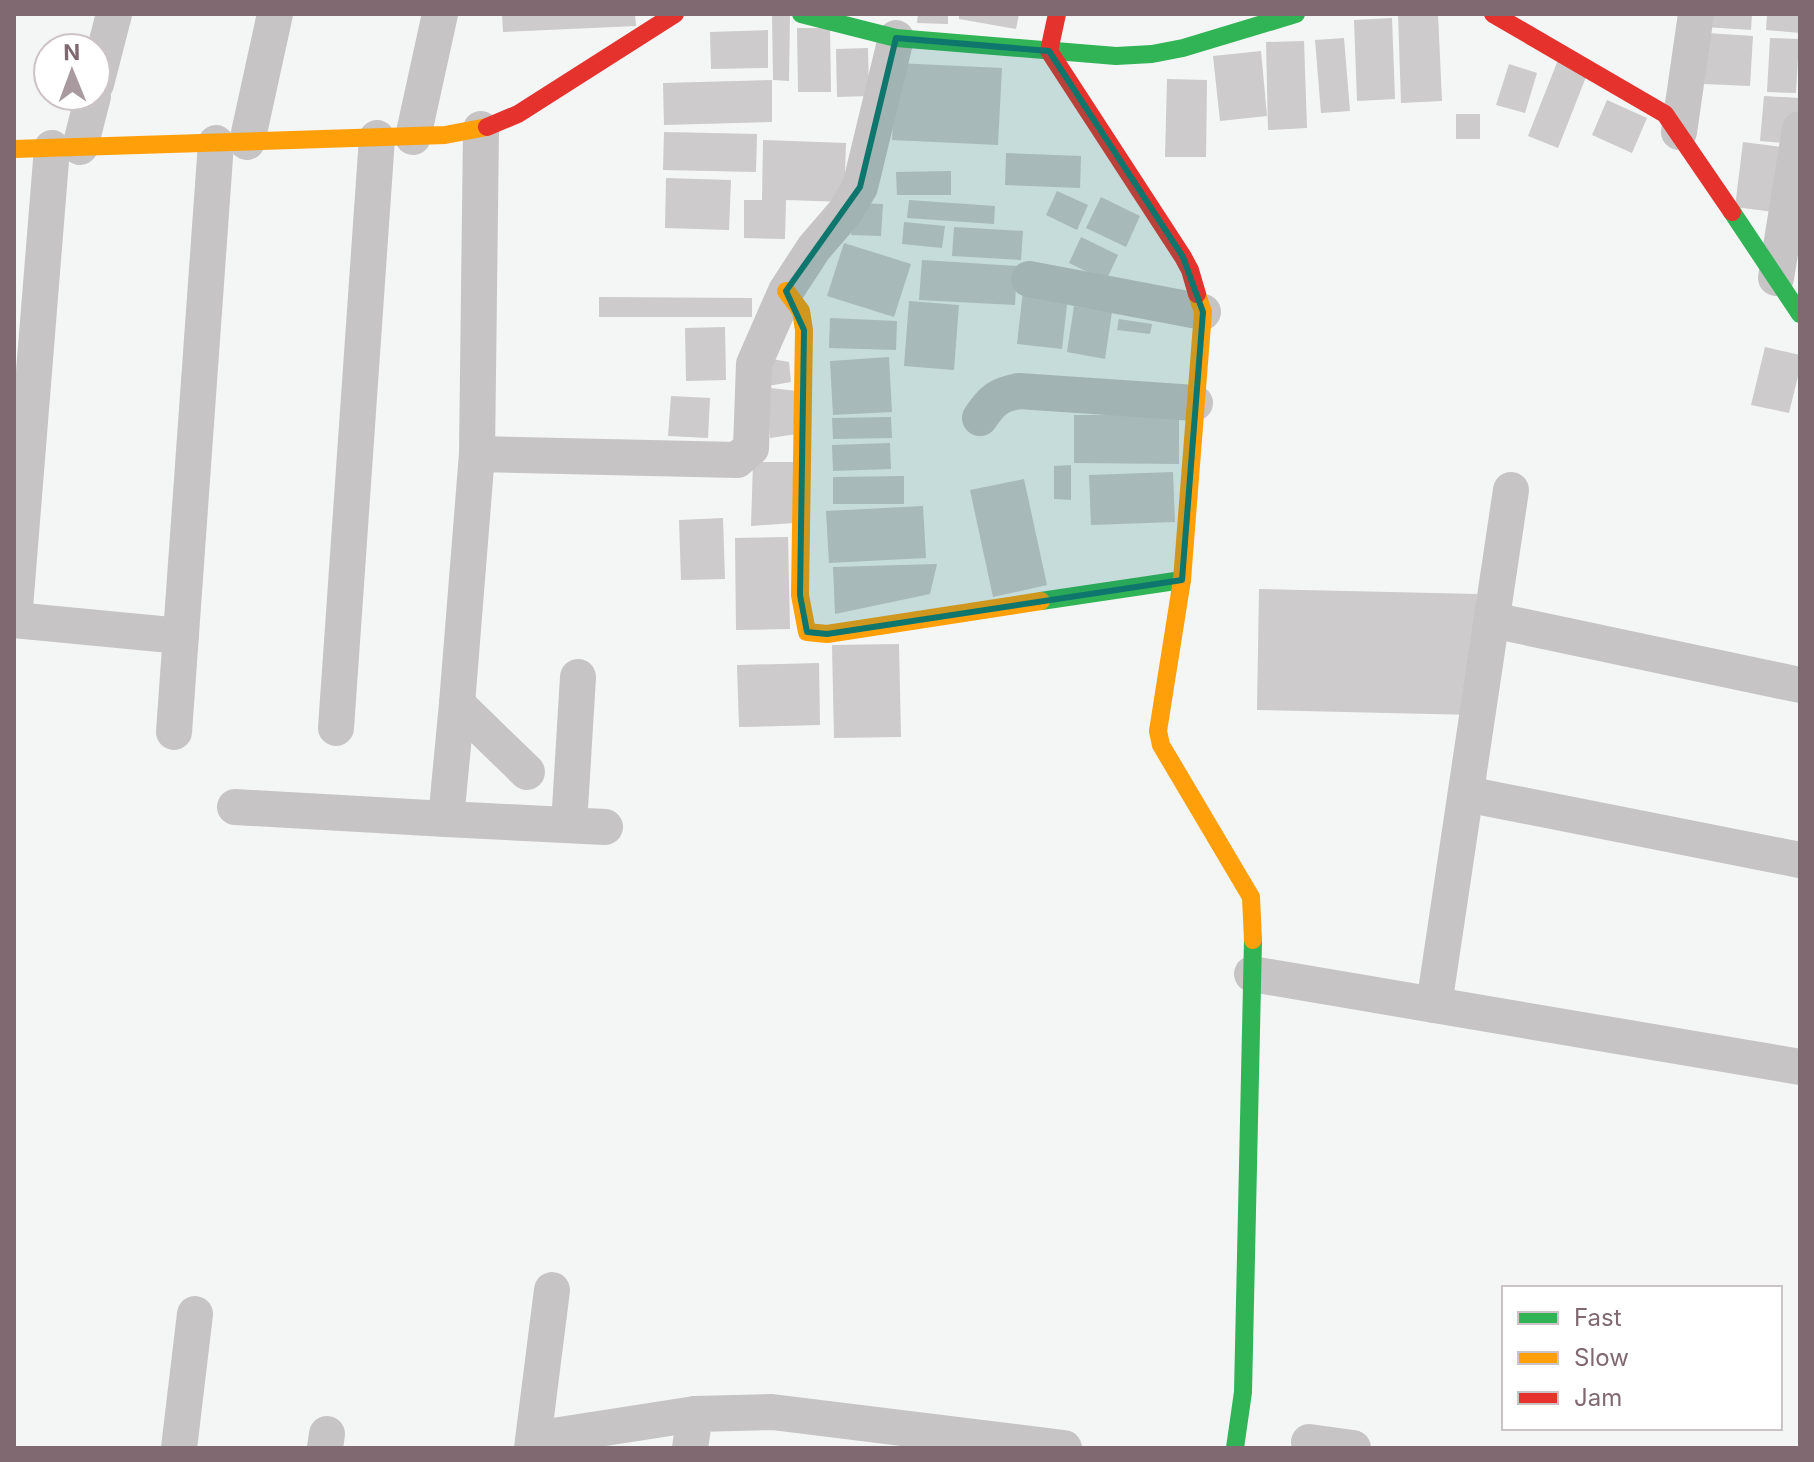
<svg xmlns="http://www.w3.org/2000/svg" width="1814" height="1462" font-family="Inter,sans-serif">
<rect width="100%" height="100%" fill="#f4f5f5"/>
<g fill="#cdcbcc">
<path d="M 502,14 L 635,14 L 636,26 L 503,32 Z"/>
<path d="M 772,14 L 790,14 L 789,81 L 773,80 Z"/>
<path d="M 918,14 L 948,14 L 948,24 L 917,23 Z"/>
<path d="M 959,14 L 1019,14 L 1016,29 L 959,19 Z"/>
<path d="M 1398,14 L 1438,14 L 1442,101 L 1401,103 Z"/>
<path d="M 1706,14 L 1752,14 L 1751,30 L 1705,27 Z"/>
<path d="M 1767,14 L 1800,14 L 1800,33 L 1766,30 Z"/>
<path d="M 1392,18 L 1395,99 L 1357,101 L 1354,20 Z"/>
<path d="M 797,28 L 830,28 L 831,92 L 798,92 Z"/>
<path d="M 768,30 L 768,68 L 711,69 L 710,32 Z"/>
<path d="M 1707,33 L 1753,36 L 1750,86 L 1704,84 Z"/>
<path d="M 1344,38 L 1350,111 L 1321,113 L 1315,40 Z"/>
<path d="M 1770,38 L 1799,39 L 1796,93 L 1767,92 Z"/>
<path d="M 1304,41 L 1307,128 L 1268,130 L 1266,42 Z"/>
<path d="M 868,48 L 869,96 L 837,97 L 836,49 Z"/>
<path d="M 1261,51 L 1267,116 L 1220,121 L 1213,56 Z"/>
<path d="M 1558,60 L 1588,72 L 1558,148 L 1528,136 Z"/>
<path d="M 896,63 L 1002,68 L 998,145 L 892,140 Z"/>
<path d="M 1509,64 L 1537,73 L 1525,113 L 1496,105 Z"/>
<path d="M 1167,79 L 1207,80 L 1206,157 L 1165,157 Z"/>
<path d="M 772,80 L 772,122 L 664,125 L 663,83 Z"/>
<path d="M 1764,96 L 1799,98 L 1795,144 L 1760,141 Z"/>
<path d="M 1607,100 L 1647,118 L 1632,153 L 1592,135 Z"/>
<rect x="1456" y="114" width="24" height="25"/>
<path d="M 664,132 L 757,134 L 756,172 L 663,170 Z"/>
<path d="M 763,140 L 846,143 L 844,202 L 786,200 L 785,239 L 744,238 L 744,200 L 762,200 Z"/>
<path d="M 1743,142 L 1789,148 L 1781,213 L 1735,207 Z"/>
<path d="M 1006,153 L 1081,156 L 1080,188 L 1005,185 Z"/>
<path d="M 951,171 L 951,195 L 897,195 L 896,172 Z"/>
<path d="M 666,178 L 731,180 L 729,230 L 665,228 Z"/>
<path d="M 1057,191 L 1088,205 L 1077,230 L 1046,215 Z"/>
<path d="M 1101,197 L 1140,216 L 1126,247 L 1086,228 Z"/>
<path d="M 909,200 L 995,206 L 994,224 L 907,218 Z"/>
<path d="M 853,203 L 883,204 L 881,236 L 851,235 Z"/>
<path d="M 904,222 L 945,226 L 942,248 L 902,244 Z"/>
<path d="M 954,227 L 1023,231 L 1021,260 L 952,256 Z"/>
<path d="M 1081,237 L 1118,255 L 1106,281 L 1069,263 Z"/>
<path d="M 844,243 L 911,264 L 894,317 L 827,296 Z"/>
<path d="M 922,260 L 1017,266 L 1015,305 L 919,300 Z"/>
<path d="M 1023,291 L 1068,296 L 1062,349 L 1017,344 Z"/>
<path d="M 599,297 L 752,298 L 752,317 L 599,317 Z"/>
<path d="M 909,301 L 959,305 L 954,370 L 904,366 Z"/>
<path d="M 1074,306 L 1112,312 L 1105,359 L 1067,352 Z"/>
<path d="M 830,318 L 897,321 L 896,350 L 829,348 Z"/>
<path d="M 1119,319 L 1152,324 L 1150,334 L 1117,330 Z"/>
<path d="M 725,327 L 726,380 L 686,381 L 685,328 Z"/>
<path d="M 1765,347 L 1800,355 L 1800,368 L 1789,413 L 1751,405 Z"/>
<path d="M 889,357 L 892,412 L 833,415 L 830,361 Z"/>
<path d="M 766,358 L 789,362 L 791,382 L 762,387 Z"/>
<path d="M 771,388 L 797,391 L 797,434 L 770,438 L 769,419 Z"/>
<path d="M 671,396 L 710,398 L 708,438 L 668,436 Z"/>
<path d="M 1074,415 L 1179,415 L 1179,464 L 1074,463 Z"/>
<path d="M 891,417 L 892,438 L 833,439 L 832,418 Z"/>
<path d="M 890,443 L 891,469 L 833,471 L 832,445 Z"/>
<path d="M 753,462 L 793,462 L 794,523 L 751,526 Z"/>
<path d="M 1071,465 L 1071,500 L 1054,499 L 1054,466 Z"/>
<path d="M 1173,472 L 1175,522 L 1091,525 L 1089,475 Z"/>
<path d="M 904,476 L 904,504 L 833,504 L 833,477 Z"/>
<path d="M 1024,479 L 1047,585 L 993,597 L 970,490 Z"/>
<path d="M 923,506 L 926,558 L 829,563 L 826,511 Z"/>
<path d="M 723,518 L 725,579 L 681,580 L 679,520 Z"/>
<path d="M 788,537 L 790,629 L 736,630 L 735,538 Z"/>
<path d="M 937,564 L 930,594 L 835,614 L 833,567 Z"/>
<path d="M 1259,589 L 1477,594 L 1474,715 L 1257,710 Z"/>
<path d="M 899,644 L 901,737 L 834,738 L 832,645 Z"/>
<path d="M 819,663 L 820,725 L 739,727 L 737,665 Z"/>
</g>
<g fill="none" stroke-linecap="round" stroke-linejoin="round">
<g stroke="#c6c4c5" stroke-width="36">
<path d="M 96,84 L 114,14"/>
<path d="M 1679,132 L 1696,14"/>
<path d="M 413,137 L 440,14"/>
<path d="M 247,142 L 275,14"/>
<path d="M 80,147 L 93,96"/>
<path d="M 1776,278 L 1800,129"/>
<path d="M 1029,279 L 1203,312"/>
<path d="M 980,418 C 992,400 998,395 1019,391 L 1195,403"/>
<path d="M 477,454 L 737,460 L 751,448 L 754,364 L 786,291 L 814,248 L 845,212 L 860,187 L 896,38"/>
<path d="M 14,620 L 52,148"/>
<path d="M 14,620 L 181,636"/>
<path d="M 1492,620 L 1800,685"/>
<path d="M 457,704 L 477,454 L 481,129"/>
<path d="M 336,728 L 377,138"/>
<path d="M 174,732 L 216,143"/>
<path d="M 1466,794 L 1800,860"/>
<path d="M 235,807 L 446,819 L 457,704 L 527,772"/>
<path d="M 446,819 L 605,827"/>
<path d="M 569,825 L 578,677"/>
<path d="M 1252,974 L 1800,1067"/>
<path d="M 1434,1005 L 1511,490"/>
<path d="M 534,1439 L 695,1414"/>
<path d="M 1309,1442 L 1353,1448"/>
<path d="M 179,1448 L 195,1314"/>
<path d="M 325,1448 L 327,1434"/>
<path d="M 532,1448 L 552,1290"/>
<path d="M 690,1448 L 695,1414 L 772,1412 L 1064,1448"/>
</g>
<g stroke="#30b455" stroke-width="18">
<path d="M 801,14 L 896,38 L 1116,56 L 1152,54 L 1183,48 L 1296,14"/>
<path d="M 1732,212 L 1800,314"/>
<path d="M 1041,601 L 1182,580"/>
<path d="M 1235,1448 L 1243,1392 L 1253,940"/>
</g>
<g stroke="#ff9f0a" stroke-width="18">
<path d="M 14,149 L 445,135 L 487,127"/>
<path d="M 786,291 L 801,311 L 804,330 L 800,595 L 807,632 L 827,634 L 1041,601"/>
<path d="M 1197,294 L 1203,312 L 1182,580 L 1158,731 L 1161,745 L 1251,897 L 1253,940"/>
</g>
<g stroke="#e5322d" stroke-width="18">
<path d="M 1057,14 L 1049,51 L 1183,257 L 1190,270 L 1197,294"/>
<path d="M 1493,14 L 1665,114 L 1732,212"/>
<path d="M 487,127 L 518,114 L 675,14"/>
</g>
</g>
<path fill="#0f766e" fill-opacity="0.2" stroke="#0f766e" stroke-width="6" stroke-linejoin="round" d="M 896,38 L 1049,51 L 1183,257 L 1203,312 L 1182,580 L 827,634 L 807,632 L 800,595 L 804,330 L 786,291 L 860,187 Z"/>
<rect width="1814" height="1462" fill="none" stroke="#806971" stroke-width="32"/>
<rect x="1502" y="1286" width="280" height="144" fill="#ffffff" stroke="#ccc3c6" stroke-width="2"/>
<rect x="1518" y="1312" width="40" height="12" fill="#30b455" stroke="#ccc3c6" stroke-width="2"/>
<text x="1574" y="1326" font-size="24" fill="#806971">Fast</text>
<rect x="1518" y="1352" width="40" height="12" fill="#ff9f0a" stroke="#ccc3c6" stroke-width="2"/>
<text x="1574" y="1366" font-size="24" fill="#806971">Slow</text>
<rect x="1518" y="1392" width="40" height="12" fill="#e5322d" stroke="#ccc3c6" stroke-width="2"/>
<text x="1574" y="1406" font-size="24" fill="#806971">Jam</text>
<g transform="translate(72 72) rotate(359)"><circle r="38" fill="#ffffff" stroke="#ccc3c6" stroke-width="2"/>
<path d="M0-6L14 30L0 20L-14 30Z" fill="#a99a9f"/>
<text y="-12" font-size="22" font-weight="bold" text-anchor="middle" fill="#806971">N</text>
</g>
</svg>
